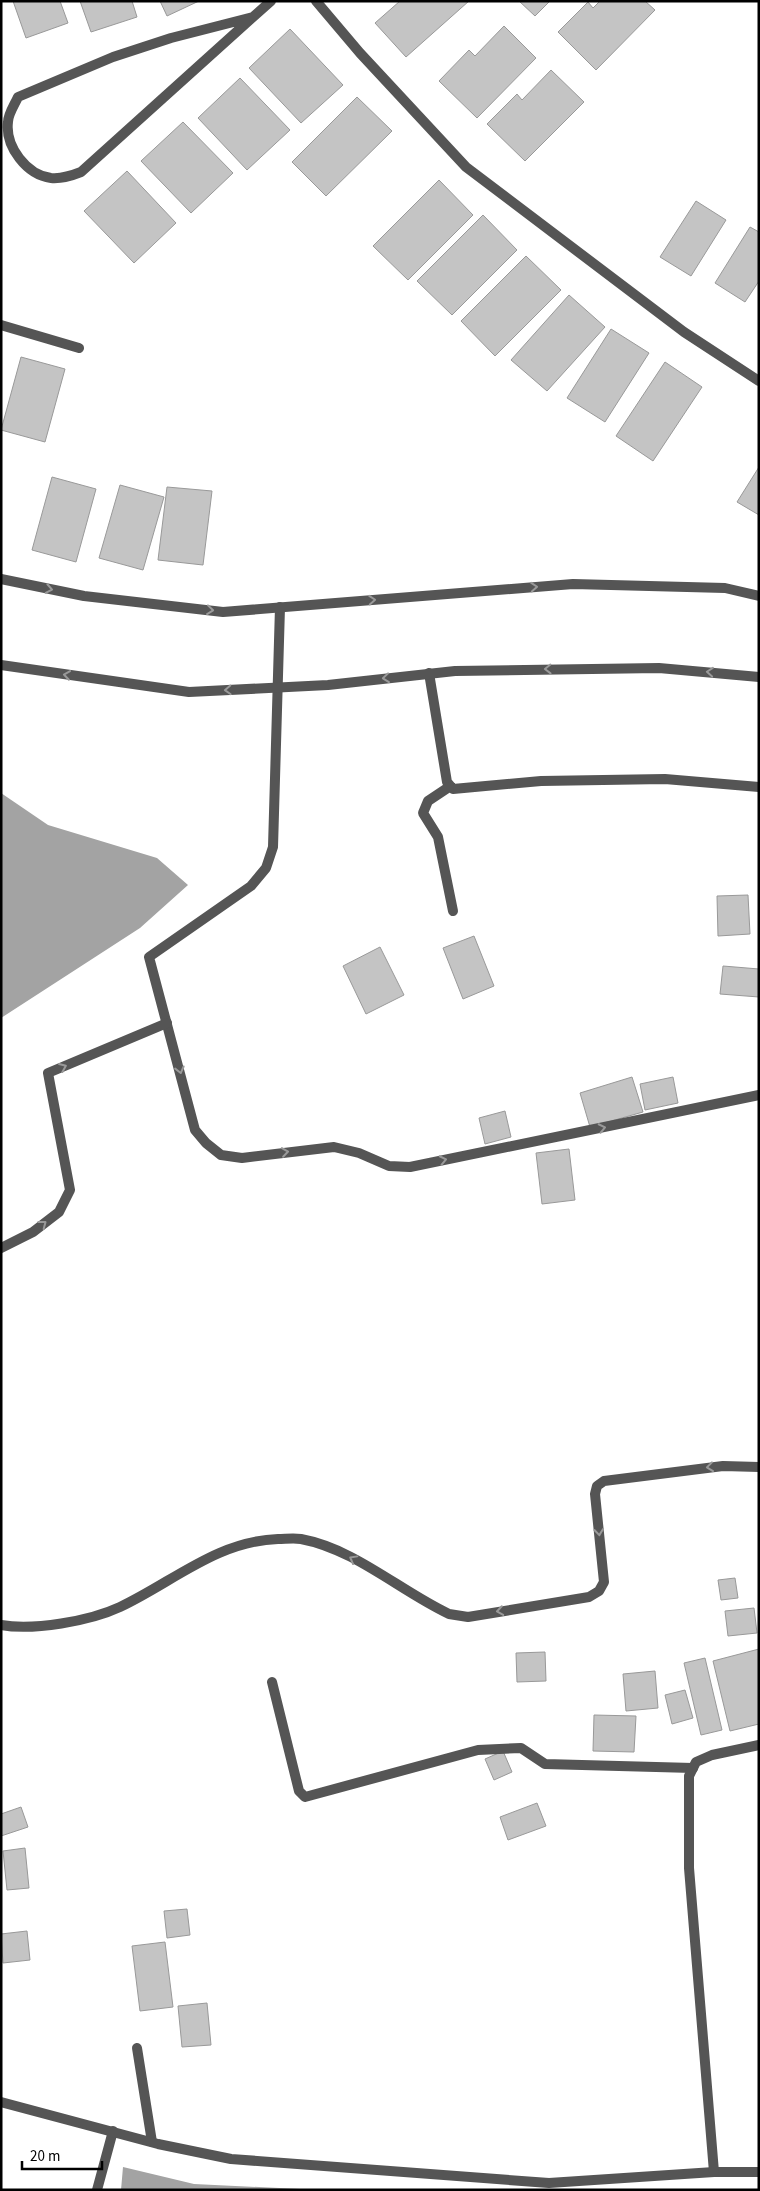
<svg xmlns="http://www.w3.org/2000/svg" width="760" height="2191" font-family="'Source Sans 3',sans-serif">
<rect width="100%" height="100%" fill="#fff"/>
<g fill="#a3a3a3">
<path d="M 1,793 L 48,825 L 157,858 L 188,885 L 140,928 L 1,1018 Z"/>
<path d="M 123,2167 L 194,2184 L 320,2190 L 121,2190 Z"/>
</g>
<g fill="#c4c4c4" stroke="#999">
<path d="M 13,1 L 60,1 L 68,23 L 26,38 Z"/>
<path d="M 80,1 L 132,1 L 137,17 L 91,32 Z"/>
<path d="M 160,1 L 199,1 L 167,16 Z"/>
<path d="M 400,1 L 469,1 L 406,57 L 375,23 Z"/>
<path d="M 519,1 L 550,1 L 535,16 Z"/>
<path d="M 600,1 L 645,1 L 655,10 L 596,70 L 558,32 L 588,2 L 593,8 Z"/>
<path d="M 504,26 L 536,58 L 477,118 L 439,81 L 469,50 L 475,56 Z"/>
<path d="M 290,29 L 343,85 L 301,123 L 249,68 Z"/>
<path d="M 551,70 L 584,102 L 525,161 L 487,124 L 517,94 L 522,100 Z"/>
<path d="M 240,78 L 290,130 L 247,170 L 198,118 Z"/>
<path d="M 357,97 L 392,131 L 326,196 L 292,162 Z"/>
<path d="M 183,122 L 233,173 L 191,213 L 141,161 Z"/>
<path d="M 127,171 L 176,223 L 134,263 L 84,211 Z"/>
<path d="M 439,180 L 473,215 L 408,280 L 373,246 Z"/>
<path d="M 696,201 L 726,220 L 691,276 L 660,257 Z"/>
<path d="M 483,215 L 517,250 L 452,315 L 417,281 Z"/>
<path d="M 750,227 L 759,232 L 759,281 L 745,302 L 715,283 Z"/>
<path d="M 526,256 L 561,290 L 495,356 L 461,321 Z"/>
<path d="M 569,295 L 605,327 L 547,391 L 511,360 Z"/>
<path d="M 611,329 L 649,353 L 605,422 L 567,398 Z"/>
<path d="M 21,357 L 65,369 L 45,442 L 1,430 Z"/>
<path d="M 665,362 L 702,387 L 653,461 L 616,436 Z"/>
<path d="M 759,467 L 759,515 L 737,502 Z"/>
<path d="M 52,477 L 96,489 L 76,562 L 32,550 Z"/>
<path d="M 120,485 L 164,497 L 143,570 L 99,558 Z"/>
<path d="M 167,487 L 212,491 L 203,565 L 158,560 Z"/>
<path d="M 748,895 L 750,934 L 718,936 L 717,896 Z"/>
<path d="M 474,936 L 494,986 L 463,999 L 443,948 Z"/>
<path d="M 380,947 L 404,995 L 366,1014 L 343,966 Z"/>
<path d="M 723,966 L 759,969 L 759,997 L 720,994 Z"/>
<path d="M 632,1077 L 643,1112 L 590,1127 L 580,1093 Z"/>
<path d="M 673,1077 L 678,1103 L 645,1110 L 640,1084 Z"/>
<path d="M 505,1111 L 511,1137 L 485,1144 L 479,1118 Z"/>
<path d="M 569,1149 L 575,1200 L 542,1204 L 536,1153 Z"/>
<path d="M 735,1578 L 738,1598 L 721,1600 L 718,1580 Z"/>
<path d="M 754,1608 L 757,1633 L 728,1636 L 725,1611 Z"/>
<path d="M 759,1649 L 759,1724 L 730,1731 L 713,1661 Z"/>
<path d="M 545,1652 L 546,1681 L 517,1682 L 516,1653 Z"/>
<path d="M 705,1658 L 722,1730 L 701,1735 L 684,1663 Z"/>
<path d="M 655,1671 L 658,1708 L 626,1711 L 623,1674 Z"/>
<path d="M 685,1690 L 693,1718 L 672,1724 L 665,1695 Z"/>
<path d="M 594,1715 L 636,1716 L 634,1752 L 593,1751 Z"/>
<path d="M 503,1751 L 512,1772 L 494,1780 L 485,1759 Z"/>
<path d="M 537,1803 L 546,1826 L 508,1840 L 500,1817 Z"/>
<path d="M 21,1807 L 28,1827 L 1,1836 L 1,1814 Z"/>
<path d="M 25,1848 L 29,1888 L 7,1890 L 3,1851 Z"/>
<path d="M 187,1909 L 190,1935 L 167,1938 L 164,1911 Z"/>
<path d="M 27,1931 L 30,1960 L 3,1963 L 1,1934 Z"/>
<path d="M 165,1942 L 173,2007 L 140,2011 L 132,1946 Z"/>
<path d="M 207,2003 L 211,2045 L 182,2047 L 178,2006 Z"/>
</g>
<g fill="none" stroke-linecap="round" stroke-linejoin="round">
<path stroke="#555" stroke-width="10" d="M 97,2190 L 113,2131"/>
<g stroke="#555" stroke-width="10">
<path d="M 316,1 L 360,53 L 466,167 L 684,332 L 759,381"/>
<path d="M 253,17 L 81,172 C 71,176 62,179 51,178 C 27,175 5,147 8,122 C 8,114 15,104 18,97 L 113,57 L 171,38 L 253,17 L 271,1"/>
<path d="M 1,325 L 79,348"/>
<path d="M 280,607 L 273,847 L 266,868 L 251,886 L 149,957 L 195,1130 L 206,1143 L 221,1155 L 242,1158 L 334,1147 L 359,1153 L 389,1166 L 410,1167 L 759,1095"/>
<path d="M 429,673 L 447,782 L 453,789 L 541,781 L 665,779 L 759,787"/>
<path d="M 449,787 L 428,801 L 423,813 L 438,837 L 453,911"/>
<path d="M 1,1248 L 33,1232 L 59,1212 L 70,1190 L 48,1073 L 167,1023"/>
<path d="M 1,1625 C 33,1631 90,1621 120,1607 C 173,1582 217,1541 278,1539 C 285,1539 294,1538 301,1539 C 355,1549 400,1591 449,1614 L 468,1617 L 589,1597 L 599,1591 L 604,1582 L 595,1494 L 597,1486 L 604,1481 L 723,1466 L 759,1467"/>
<path d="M 272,1682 L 299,1791 L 305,1797 L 478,1750 L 521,1748 L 545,1764 L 693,1768"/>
<path d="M 137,2048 L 152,2142"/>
<path d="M 1,2102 L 158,2144 L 231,2159 L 549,2183 L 714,2172 L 759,2172"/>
<path d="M 714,2172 L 689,1868 L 689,1776 L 696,1762 L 712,1755 L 759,1745"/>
</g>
<g stroke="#555" stroke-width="10">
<path d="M 1,579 L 84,596 L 223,612 L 573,584 L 725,588 L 759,596"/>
<path d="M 1,665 L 189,692 L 328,685 L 455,671 L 659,668 L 759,677"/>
</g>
</g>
<defs><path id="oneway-chevron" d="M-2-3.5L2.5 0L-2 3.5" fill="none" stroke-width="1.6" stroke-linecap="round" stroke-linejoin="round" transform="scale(1.25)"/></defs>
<g stroke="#999">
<use href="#oneway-chevron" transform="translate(534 587) rotate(-4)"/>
<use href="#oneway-chevron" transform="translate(49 589) rotate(11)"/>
<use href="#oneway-chevron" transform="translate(372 600) rotate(-4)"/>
<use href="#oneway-chevron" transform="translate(210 610) rotate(6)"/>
<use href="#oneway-chevron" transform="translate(548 669) rotate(179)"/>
<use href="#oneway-chevron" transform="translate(710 672) rotate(-175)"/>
<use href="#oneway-chevron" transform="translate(67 675) rotate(-172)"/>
<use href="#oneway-chevron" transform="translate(386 678) rotate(174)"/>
<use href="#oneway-chevron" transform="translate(228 690) rotate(177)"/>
<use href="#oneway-chevron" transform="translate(63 1067) rotate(-23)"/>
<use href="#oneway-chevron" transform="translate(180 1070) rotate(76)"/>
<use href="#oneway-chevron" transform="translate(602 1128) rotate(-12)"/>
<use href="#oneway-chevron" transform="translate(285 1152) rotate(-8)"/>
<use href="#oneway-chevron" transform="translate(443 1160) rotate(-12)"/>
<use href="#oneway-chevron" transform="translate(43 1224) rotate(-37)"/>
<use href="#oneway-chevron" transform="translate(710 1467) rotate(173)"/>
<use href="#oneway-chevron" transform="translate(599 1532) rotate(84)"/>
<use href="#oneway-chevron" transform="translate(353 1559) rotate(-151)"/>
<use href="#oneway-chevron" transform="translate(500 1611) rotate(171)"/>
</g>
<rect width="760" height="2191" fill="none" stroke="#000000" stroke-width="5"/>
<path d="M22 2161v8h80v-8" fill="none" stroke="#000000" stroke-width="2.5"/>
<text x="30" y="2161" font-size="15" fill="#000000" stroke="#ffffff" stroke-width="4" paint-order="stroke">20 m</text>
</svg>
